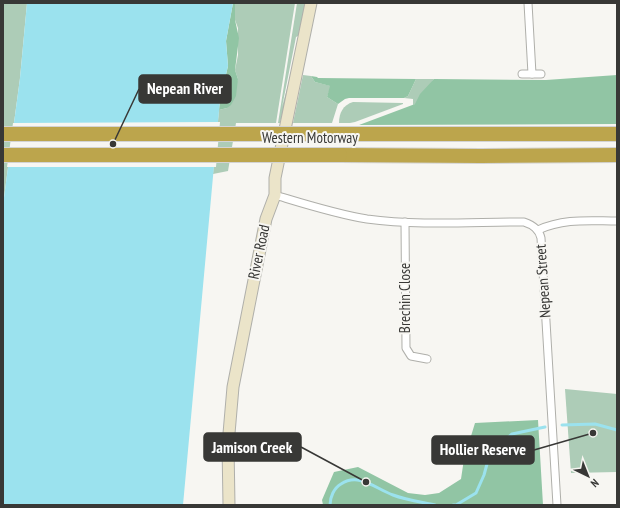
<svg xmlns="http://www.w3.org/2000/svg" width="620" height="508" font-family="'PT Sans Narrow',sans-serif">
<rect width="100%" height="100%" fill="#f7f6f2"/>
<g fill="#adccb7">
<path d="M 3,3 L 27,3 L 20,78 L 3,205 Z"/>
<path d="M 235,3 L 295,3 L 276,123 L 236,123 L 228,171 L 213,174 L 219,110 L 227,108 L 238,79 L 235,70 L 238,55 L 238,28 L 235,20 Z"/>
<path d="M 297,3 L 305,3 L 300,35 L 296,37 L 282,107 L 288,85 L 289,86 L 280,123 L 278,123 Z"/>
<path d="M 303,75 L 311,76 L 315,82 L 331,86 L 327,97 L 338,104 L 332,123 L 293,123 Z"/>
<path d="M 416,79 L 434,79 L 416,104 L 413,105 L 413,99 L 404,98 L 408,96 Z"/>
<path d="M 353,102 L 403,103 L 403,104 L 355,122 L 350,123 L 339,123 C 339,113 343,105 353,102 Z"/>
<path d="M 565,389 L 617,394 L 617,472 L 571,473 Z"/>
</g>
<g fill="#91c5a4">
<path d="M 233,3 L 235,3 L 235,20 L 239,38 L 235,70 L 238,79 L 236,96 L 231,105 L 227,108 L 219,110 L 220,100 L 228,66 L 226,41 Z"/>
<path d="M 617,75 L 617,124 L 359,125 L 415,104 L 420,94 L 434,79 L 546,80 Z"/>
<path d="M 311,76 L 317,77 L 318,78 L 416,79 L 408,96 L 404,98 L 349,98 L 345,99 L 338,104 L 327,97 L 330,86 L 315,82 Z"/>
<path d="M 538,420 L 543,505 L 323,505 L 322,500 L 334,472 L 358,467 L 408,493 L 425,495 L 439,493 L 461,479 L 464,459 L 475,423 Z"/>
</g>
<path fill="#9be2ee" d="M 27,3 L 233,3 L 226,41 L 228,66 L 220,100 L 183,505 L 3,505 L 3,205 L 20,78 Z"/>
<path fill="#f7f6f2" d="M 220,122 L 216,167 L 7,167 L 13,123 Z"/>
<g fill="none" stroke-linecap="round" stroke-linejoin="round">
<g stroke="#9be2ee" stroke-width="3">
<path d="M 562,425 L 595,424 L 617,430"/>
<path d="M 330,505 C 330,497 334,488 341,484 C 359,472 376,489 393,495 C 406,500 421,502 435,505"/>
<path d="M 453,505 L 456,505 L 476,493 L 484,475 L 490,453 L 512,434 L 545,427"/>
</g>
<defs>
<g id="street">
<path d="M 528,3 L 532,74"/>
<path d="M 522,74 L 541,74"/>
<path d="M 275,195 C 305,204 336,214 367,219 C 418,226 472,222 524,222 C 533,225 539,229 541,238 L 557,505"/>
<path d="M 405,222 L 406,348 L 411,356 L 427,359"/>
<path d="M 538,230 C 564,218 589,221 617,221"/>
</g>
<path id="secondary" d="M 229,505 L 228,445 L 233,387 L 266,219 L 275,195 L 275,178 L 311,3"/>
<g id="highway">
<path d="M 340,134 L 617,134"/>
<path d="M 340,155 L 481,156 L 617,155"/>
</g>
</defs>
<use href="#street" stroke="#afafaa" stroke-width="9"/>
<use href="#secondary" stroke="#afafaa" stroke-width="13"/>
<use href="#highway" stroke="#d3d3d3" stroke-width="16"/>
<use href="#street" stroke="#fff" stroke-width="7"/>
<use href="#secondary" stroke="#ebe4c9" stroke-width="11"/>
<use href="#highway" stroke="#bca54c" stroke-width="14"/>
<defs>
<g id="highway-bridge">
<path d="M 3,134 L 340,134"/>
<path d="M 3,155 L 340,155"/>
</g>
</defs>
<use href="#highway-bridge" stroke="#d3d3d3" stroke-width="16" stroke-linecap="butt"/>
<use href="#highway-bridge" stroke="#bca54c" stroke-width="14"/>
</g>
<g text-anchor="middle" stroke-width="4" stroke-linejoin="round" paint-order="stroke">
<g font-size="15" fill="#383836" stroke="#f7f6f2">
<text x="310" y="143">Western Motorway</text>
<text transform="translate(259 252) rotate(-78)" y="5">River Road</text>
<text transform="translate(543 281) rotate(-94)" y="5">Nepean Street</text>
<text transform="translate(405 298) rotate(-90)" y="5">Brechin Close</text>
</g>
</g>
<path fill="none" stroke="#383836" stroke-width="1.5" d="M113 144L139 89M366 482L301 447M593 433L534 450"/>
<g fill="#383836" stroke="#f7f6f2" stroke-width="1.5">
<circle cx="113" cy="144" r="4"/>
<circle cx="366" cy="482" r="4"/>
<circle cx="593" cy="433" r="4"/>
</g>
<g fill="#383836" stroke="#383836" stroke-width="1.5">
<rect x="139" y="75" width="92" height="28" rx="4"/>
<rect x="204" y="433" width="97" height="28" rx="4"/>
<rect x="432" y="436" width="102" height="28" rx="4"/>
</g>
<g font-size="16" text-anchor="middle" font-weight="bold" fill="#fff">
<text x="185" y="94">Nepean River</text>
<text x="252" y="453">Jamison Creek</text>
<text x="483" y="455">Hollier Reserve</text>
</g>
<rect width="620" height="508" fill="none" stroke="#383836" stroke-width="8"/>
<g transform="translate(588 476) rotate(137)" stroke="#f7f6f2" stroke-width="3" paint-order="stroke">
<path d="M0-3L7 15L0 10L-7 15Z" fill="#383836"/>
<text y="-6" font-size="11" font-weight="bold" text-anchor="middle" fill="#383836">N</text>
</g>
</svg>
